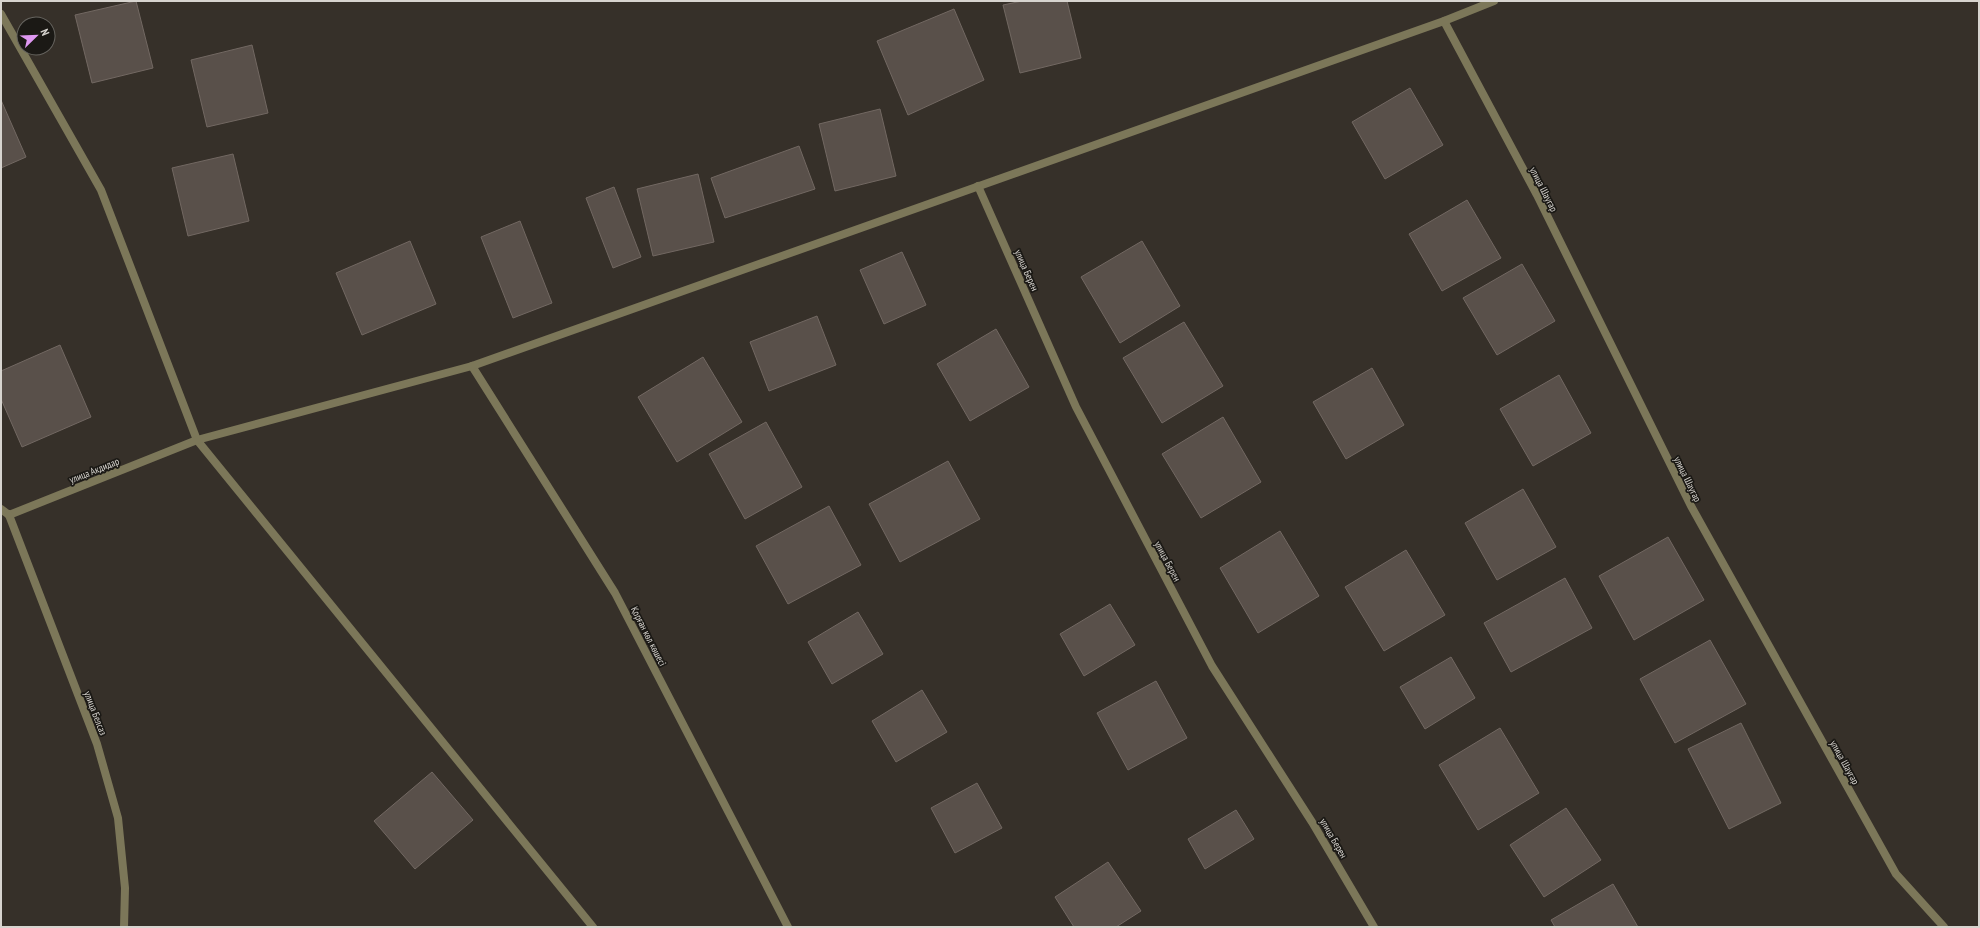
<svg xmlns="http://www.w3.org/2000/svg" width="1980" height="928" font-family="'PT Sans Narrow',sans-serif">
<rect width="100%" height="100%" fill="#363029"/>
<g fill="#59504a" stroke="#726862">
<path d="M 136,1 L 153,68 L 92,83 L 75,15 Z"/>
<path d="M 1022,1 L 1067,1 L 1081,58 L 1020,73 L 1003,5 Z"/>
<path d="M 954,9 L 984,80 L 908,115 L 877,41 Z"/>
<path d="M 252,45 L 268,113 L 207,127 L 191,60 Z"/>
<path d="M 1410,88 L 1443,145 L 1385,179 L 1352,122 Z"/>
<path d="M 1,100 L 26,157 L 1,168 Z"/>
<path d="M 880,109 L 896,176 L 835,191 L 819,124 Z"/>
<path d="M 799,146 L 815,189 L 725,218 L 711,178 Z"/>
<path d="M 233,154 L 249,221 L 188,236 L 172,168 Z"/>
<path d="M 698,174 L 714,242 L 653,256 L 637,189 Z"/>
<path d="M 614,187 L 641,257 L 613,268 L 586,198 Z"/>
<path d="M 1467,200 L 1501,258 L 1442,291 L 1409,234 Z"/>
<path d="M 520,221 L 552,303 L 513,318 L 481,237 Z"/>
<path d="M 410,241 L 436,304 L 362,335 L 336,273 Z"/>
<path d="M 1142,241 L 1180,306 L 1120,343 L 1081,277 Z"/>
<path d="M 902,252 L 926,305 L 884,324 L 860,270 Z"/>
<path d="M 1522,264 L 1555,321 L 1497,355 L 1463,298 Z"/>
<path d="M 817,316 L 836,365 L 769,391 L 750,342 Z"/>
<path d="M 1184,322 L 1223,386 L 1162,423 L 1123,358 Z"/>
<path d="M 996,329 L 1029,387 L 970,421 L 937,364 Z"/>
<path d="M 60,345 L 91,417 L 22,447 L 1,399 L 1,371 Z"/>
<path d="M 703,357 L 742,422 L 677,462 L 638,397 Z"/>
<path d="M 1372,368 L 1404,425 L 1346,459 L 1313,402 Z"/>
<path d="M 1559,375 L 1591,433 L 1533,466 L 1500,409 Z"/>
<path d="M 1223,417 L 1261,482 L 1201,518 L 1162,454 Z"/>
<path d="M 766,422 L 802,487 L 745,519 L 709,454 Z"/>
<path d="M 948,461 L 980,519 L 900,562 L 869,504 Z"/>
<path d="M 1523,489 L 1556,547 L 1497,580 L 1465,523 Z"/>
<path d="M 829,506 L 861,565 L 788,604 L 756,546 Z"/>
<path d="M 1280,531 L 1319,596 L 1258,633 L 1220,568 Z"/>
<path d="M 1668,537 L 1704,600 L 1634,640 L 1599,576 Z"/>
<path d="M 1406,550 L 1445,615 L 1384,651 L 1345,587 Z"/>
<path d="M 1565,578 L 1592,628 L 1511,672 L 1484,623 Z"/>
<path d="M 1110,604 L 1135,645 L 1084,676 L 1060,634 Z"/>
<path d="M 858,612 L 883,654 L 832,684 L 808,642 Z"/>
<path d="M 1710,640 L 1746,704 L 1675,743 L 1640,679 Z"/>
<path d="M 1451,657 L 1475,698 L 1425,729 L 1400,687 Z"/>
<path d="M 1156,681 L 1187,738 L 1128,770 L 1097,713 Z"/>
<path d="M 922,690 L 947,732 L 896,762 L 872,721 Z"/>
<path d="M 1741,723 L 1781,803 L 1729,829 L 1688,749 Z"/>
<path d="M 1500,728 L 1539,793 L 1478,830 L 1439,765 Z"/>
<path d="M 432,772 L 473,820 L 415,869 L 374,821 Z"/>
<path d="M 977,783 L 1002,828 L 955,853 L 931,808 Z"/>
<path d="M 1566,808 L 1601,860 L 1544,897 L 1510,845 Z"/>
<path d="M 1236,810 L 1254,839 L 1205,869 L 1188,839 Z"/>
<path d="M 1108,862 L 1141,911 L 1116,927 L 1074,927 L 1055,897 Z"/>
<path d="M 1613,884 L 1638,927 L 1555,927 L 1551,920 Z"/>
</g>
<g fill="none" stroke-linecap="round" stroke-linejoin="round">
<g stroke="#7c7759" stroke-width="8">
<path d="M 1,14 L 101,190 L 197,440 L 593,927"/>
<path d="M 1444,21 L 1537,195 L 1691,506 L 1896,874 L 1944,927"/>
<path d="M 978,186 L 1076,407 L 1212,666 L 1312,822 L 1374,927"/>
<path d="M 472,366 L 615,593 L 788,927"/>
<path d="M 1,509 L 9,515 L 197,440 L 472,366 L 1444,21 L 1494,1"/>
<path d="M 9,515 L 97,744 L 118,818 L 125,888 L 124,927"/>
</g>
</g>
<g text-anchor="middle" stroke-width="3.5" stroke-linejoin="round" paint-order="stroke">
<g font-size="10" fill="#d7d4cf" stroke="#1b1915">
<text transform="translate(1544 189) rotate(63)" y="4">улица Шаугар</text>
<text transform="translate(1027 270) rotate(66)" y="4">улица Берен</text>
<text transform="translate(94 470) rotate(-22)" y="4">улица Акдидар</text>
<text transform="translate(1688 479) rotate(64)" y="4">улица Шаугар</text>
<text transform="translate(1168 561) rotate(62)" y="4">улица Берен</text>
<text transform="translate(649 636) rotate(63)" y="4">Қорған көл көшесі</text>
<text transform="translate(96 713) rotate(69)" y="4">улица Белсаз</text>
<text transform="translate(1845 762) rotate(61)" y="4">улица Шаугар</text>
<text transform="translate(1334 838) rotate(60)" y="4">улица Берен</text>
</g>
</g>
<rect width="1980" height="928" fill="none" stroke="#d7d4cf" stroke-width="4"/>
<g transform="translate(36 36) rotate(67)"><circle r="19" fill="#1b1915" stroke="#66645f"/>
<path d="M0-3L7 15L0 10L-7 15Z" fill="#df98f1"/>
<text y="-6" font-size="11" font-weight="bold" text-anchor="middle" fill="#d7d4cf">N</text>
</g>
</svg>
